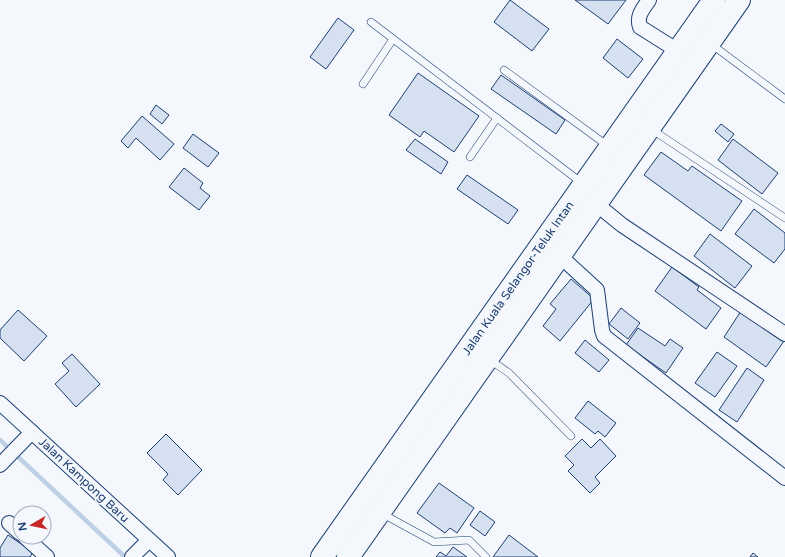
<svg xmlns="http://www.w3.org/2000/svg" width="785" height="557" font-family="'Varela Round',sans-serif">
<rect width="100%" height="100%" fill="#f4f7fb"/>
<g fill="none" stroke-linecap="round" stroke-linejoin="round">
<path stroke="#bed0e5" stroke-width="4.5" d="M 0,440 L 125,557"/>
</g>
<g fill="#d5e0f0" stroke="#1d3f73">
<path d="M 510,0 L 549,29 L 532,51 L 494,22 Z"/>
<path d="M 575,0 L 626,0 L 608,24 Z"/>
<path d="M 338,18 L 354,30 L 326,69 L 310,57 Z"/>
<path d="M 617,39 L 643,59 L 628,78 L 603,58 Z"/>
<path d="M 418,73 L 479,116 L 454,152 L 424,131 L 420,137 L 389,115 Z"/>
<path d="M 501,75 L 565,120 L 556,134 L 491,89 Z"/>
<path d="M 156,105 L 169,115 L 162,124 L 150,114 Z"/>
<path d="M 142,116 L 174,144 L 160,160 L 136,138 L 128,148 L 121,141 Z"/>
<path d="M 721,124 L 734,134 L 728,142 L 715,131 Z"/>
<path d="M 193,134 L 219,153 L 208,167 L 183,148 Z"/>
<path d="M 415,139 L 448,162 L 441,174 L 406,150 Z"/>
<path d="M 733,139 L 778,173 L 762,194 L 718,160 Z"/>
<path d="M 661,152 L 688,171 L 692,166 L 742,201 L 721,231 L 644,175 Z"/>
<path d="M 184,168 L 203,183 L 200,188 L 210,196 L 199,210 L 169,187 Z"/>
<path d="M 467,175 L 518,210 L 508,224 L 457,189 Z"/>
<path d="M 754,209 L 785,233 L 785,249 L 774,263 L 735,234 Z"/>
<path d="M 710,234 L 752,266 L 735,288 L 694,256 Z"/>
<path d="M 672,267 L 699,287 L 697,290 L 721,308 L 706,329 L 655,291 Z"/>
<path d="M 571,279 L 594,299 L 560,341 L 543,326 L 556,309 L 550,304 Z"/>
<path d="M 621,308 L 640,323 L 628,339 L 609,324 Z"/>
<path d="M 18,310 L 47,336 L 24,361 L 0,338 L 0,330 Z"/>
<path d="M 741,311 L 784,341 L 766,367 L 724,337 Z"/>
<path d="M 638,328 L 665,346 L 670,339 L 683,348 L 666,373 L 626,345 Z"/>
<path d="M 585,340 L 609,360 L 599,372 L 575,353 Z"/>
<path d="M 717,352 L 737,366 L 715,397 L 695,383 Z"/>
<path d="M 72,354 L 100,384 L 76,407 L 55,384 L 69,371 L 62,363 Z"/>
<path d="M 747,368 L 764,380 L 737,422 L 719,410 Z"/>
<path d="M 588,401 L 616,423 L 605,437 L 598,431 L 595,434 L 575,418 Z"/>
<path d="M 166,434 L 202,470 L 178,495 L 163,480 L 168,474 L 147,453 Z"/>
<path d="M 582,439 L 591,448 L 600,439 L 616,456 L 595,477 L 600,483 L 590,493 L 568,471 L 574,465 L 565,456 Z"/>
<path d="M 439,483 L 474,508 L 457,533 L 450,528 L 445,533 L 417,513 Z"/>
<path d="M 480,511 L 495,522 L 485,536 L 470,525 Z"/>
<path d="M 8,535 L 33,552 L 30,557 L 0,557 L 0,548 Z"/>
<path d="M 509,535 L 538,557 L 493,557 Z"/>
<path d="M 453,547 L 467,557 L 436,557 L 440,552 L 446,556 Z"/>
<path d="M 753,553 L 758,557 L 750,557 Z"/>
</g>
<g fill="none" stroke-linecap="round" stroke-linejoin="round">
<defs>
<g id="lane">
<path d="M 371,22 L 582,183"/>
<path d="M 711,44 L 785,99"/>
<path d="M 504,70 L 608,146"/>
<path d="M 363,84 L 393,39"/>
<path d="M 651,129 L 785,218"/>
<path d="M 470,157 L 497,118"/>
<path d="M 490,360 L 509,373 L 571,436"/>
<path d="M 381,513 L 434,542 L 469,540 L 486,557"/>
</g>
<g id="street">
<path d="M 649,0 C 643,9 636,16 640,27 L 678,51"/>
<path d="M 595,203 L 622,225 L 785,334"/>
<path d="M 559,255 L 597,290 L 602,330 L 604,336 L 785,478"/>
<path d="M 0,403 L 168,557"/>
<path d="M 0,465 L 32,432"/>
<path d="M 9,523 L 20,533"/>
<path d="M 25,537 L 47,557"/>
<path d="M 132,557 L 149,540"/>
</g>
<g id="highway">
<path d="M 322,557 L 714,0"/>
<path d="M 348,557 L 739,0"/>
</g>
</defs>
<use href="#lane" stroke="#1d3f73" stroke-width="8"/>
<use href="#street" stroke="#1d3f73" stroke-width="16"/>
<use href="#highway" stroke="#1d3f73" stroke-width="24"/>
<use href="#lane" stroke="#f4f7fb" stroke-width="7"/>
<use href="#street" stroke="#f4f7fb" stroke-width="14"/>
<use href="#highway" stroke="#f4f7fb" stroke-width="22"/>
</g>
<g text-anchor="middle" stroke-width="3" stroke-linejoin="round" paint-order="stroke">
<g font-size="12" fill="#1d3f73" stroke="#f4f7fb">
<text transform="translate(518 278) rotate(-55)" y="4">Jalan Kuala Selangor-Teluk Intan</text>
<text transform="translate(84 480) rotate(43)" y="4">Jalan Kampong Baru</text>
</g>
</g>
<g transform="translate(32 525) rotate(261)"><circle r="19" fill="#f4f7fb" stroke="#9eadc5"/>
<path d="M0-3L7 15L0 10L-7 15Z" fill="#c62828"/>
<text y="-6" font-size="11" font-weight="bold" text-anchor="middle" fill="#1d3f73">N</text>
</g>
</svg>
